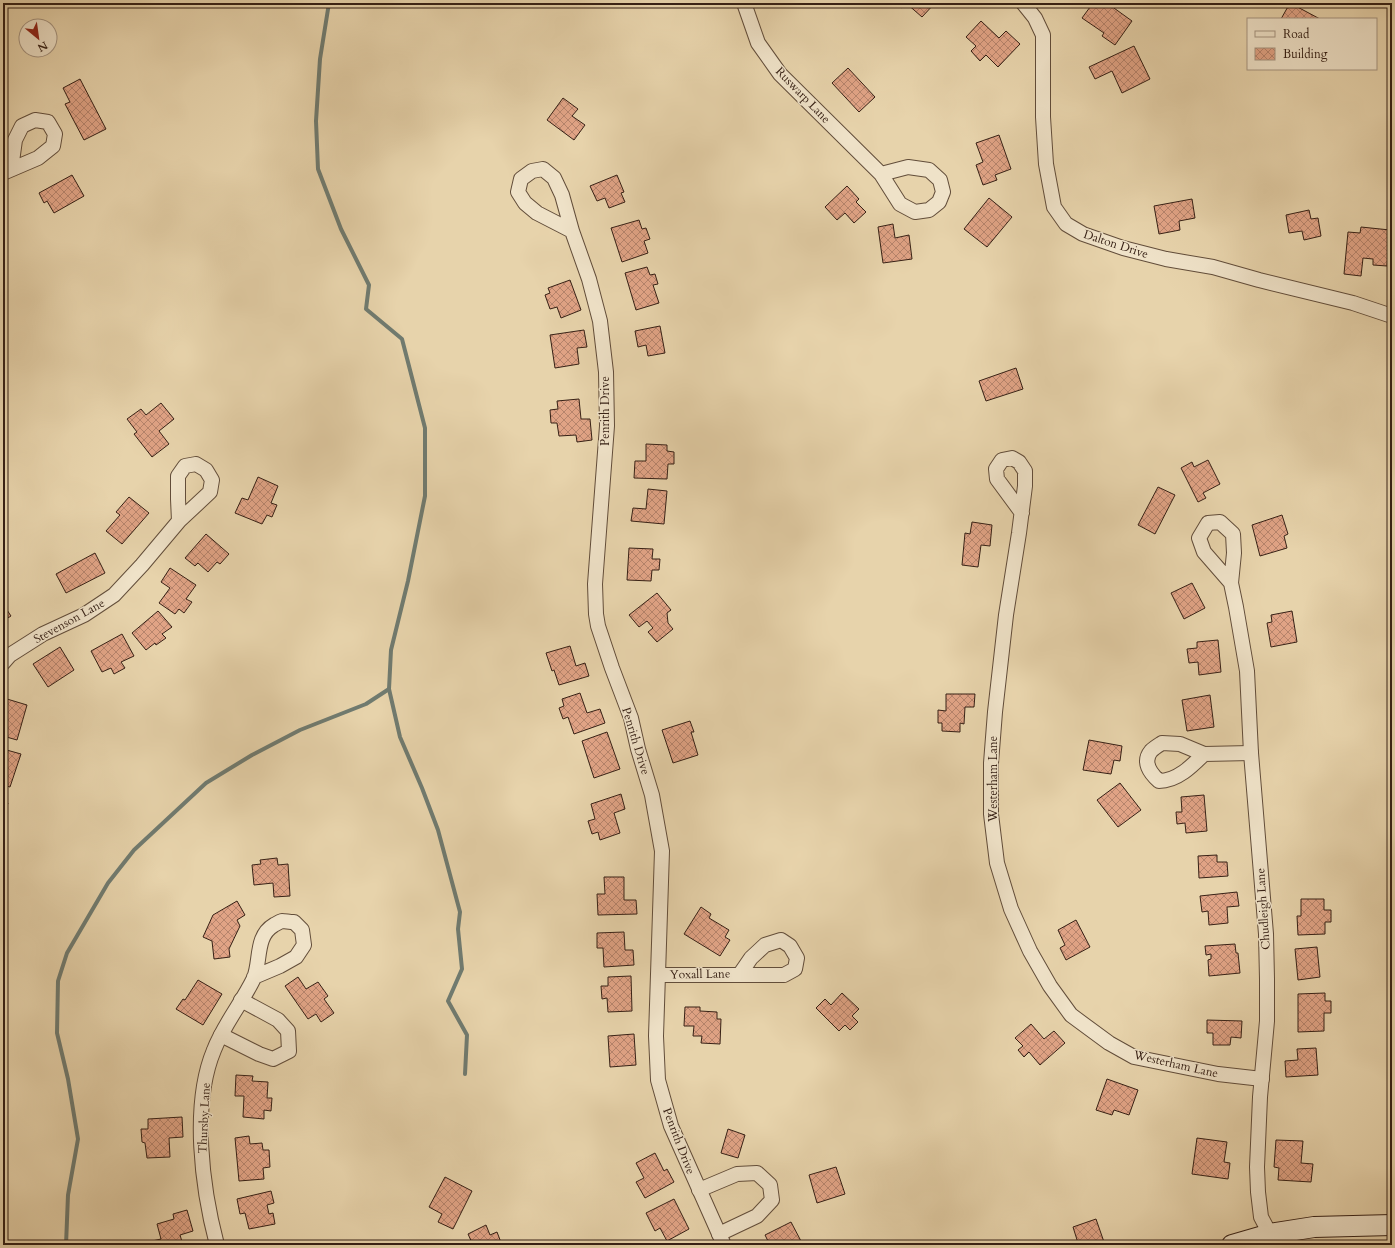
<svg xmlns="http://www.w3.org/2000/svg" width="1395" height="1248" font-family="Cardo,serif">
<defs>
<pattern id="building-cross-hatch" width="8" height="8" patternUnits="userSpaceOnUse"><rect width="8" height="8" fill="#e0a385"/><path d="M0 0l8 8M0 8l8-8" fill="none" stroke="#b6846c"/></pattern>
</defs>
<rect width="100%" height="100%" fill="#e7d3ab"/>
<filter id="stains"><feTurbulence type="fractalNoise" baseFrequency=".005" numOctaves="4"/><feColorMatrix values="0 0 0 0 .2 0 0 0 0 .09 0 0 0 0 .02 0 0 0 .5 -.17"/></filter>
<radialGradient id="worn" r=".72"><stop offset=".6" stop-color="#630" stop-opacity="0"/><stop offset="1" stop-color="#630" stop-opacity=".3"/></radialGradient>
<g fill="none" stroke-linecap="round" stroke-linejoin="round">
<g stroke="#707b70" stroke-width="4">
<path d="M 329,3 L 320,59 L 316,121 L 318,169 L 341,229 L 369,285 L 366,309 L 402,339 L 425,428 L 425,496 L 408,581 L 391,650 L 389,689 L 400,737 L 422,788 L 438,830 L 460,912 L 458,929 L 462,969 L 448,1001 L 467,1035 L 465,1074"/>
<path d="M 66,1245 L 68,1195 L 78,1139 L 68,1079 L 57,1033 L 58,981 L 67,953 L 108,883 L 134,850 L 206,783 L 252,755 L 300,730 L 366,704 L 389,689"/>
</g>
</g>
<g fill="url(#building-cross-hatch)" stroke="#362015">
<path d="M 896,3 L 935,3 L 922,17 L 906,3 L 902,8 Z"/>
<path d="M 1093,3 L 1107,3 L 1132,21 L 1115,45 L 1102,36 L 1104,33 L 1082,18 Z"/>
<path d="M 1290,3 L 1320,19 L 1281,19 Z"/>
<path d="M 981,21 L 999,38 L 1006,31 L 1020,44 L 998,67 L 986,55 L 980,61 L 971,51 L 976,46 L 966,37 Z"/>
<path d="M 1134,46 L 1150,79 L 1122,93 L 1112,71 L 1095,79 L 1089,67 Z"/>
<path d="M 848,68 L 875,97 L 859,112 L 832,83 Z"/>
<path d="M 80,79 L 106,129 L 84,140 L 65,104 L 70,102 L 63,88 Z"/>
<path d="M 563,98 L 578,109 L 572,116 L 585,125 L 574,140 L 547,120 Z"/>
<path d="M 999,135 L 1011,169 L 995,175 L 997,180 L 983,185 L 976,165 L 983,162 L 976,143 Z"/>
<path d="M 72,175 L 84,196 L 54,213 L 47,201 L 44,203 L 39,193 Z"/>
<path d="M 617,175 L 624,192 L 621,193 L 625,202 L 609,208 L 605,198 L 597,201 L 590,186 Z"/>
<path d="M 847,186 L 859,199 L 856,202 L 866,212 L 854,223 L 845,213 L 837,220 L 825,207 Z"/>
<path d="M 989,198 L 1012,217 L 987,247 L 964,229 Z"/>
<path d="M 1192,199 L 1195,218 L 1179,221 L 1180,230 L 1159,234 L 1154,206 Z"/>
<path d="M 1309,210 L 1311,219 L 1318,218 L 1321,236 L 1304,240 L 1302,231 L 1289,233 L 1286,215 Z"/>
<path d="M 639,220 L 642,229 L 646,228 L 650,239 L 644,241 L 648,253 L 622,262 L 611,228 Z"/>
<path d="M 893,224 L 895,238 L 909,235 L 912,259 L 883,263 L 878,227 Z"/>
<path d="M 1361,227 L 1390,230 L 1387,266 L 1373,265 L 1373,259 L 1363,258 L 1361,276 L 1344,274 L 1348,232 L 1360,233 Z"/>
<path d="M 647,267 L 650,275 L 655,274 L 658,284 L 653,285 L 659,303 L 636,310 L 625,273 Z"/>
<path d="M 570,280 L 581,310 L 561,318 L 557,307 L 550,309 L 545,295 L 550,293 L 548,288 Z"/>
<path d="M 660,326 L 665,353 L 648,356 L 646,345 L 638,347 L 635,331 Z"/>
<path d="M 584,330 L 587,347 L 577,348 L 579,364 L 555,368 L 550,335 Z"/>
<path d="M 1016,368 L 1023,389 L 986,401 L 979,381 Z"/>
<path d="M 579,399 L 581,419 L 590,419 L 592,440 L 577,442 L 576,435 L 559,436 L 557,423 L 551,423 L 550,410 L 558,409 L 557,401 Z"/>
<path d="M 161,403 L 174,419 L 159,431 L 169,444 L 152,457 L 134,434 L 137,432 L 127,419 L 141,409 L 146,415 Z"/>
<path d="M 646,444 L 667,445 L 667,451 L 674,452 L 674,464 L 668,464 L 667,479 L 634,478 L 635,461 L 646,461 Z"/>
<path d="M 1208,460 L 1220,484 L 1203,493 L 1206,498 L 1198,502 L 1181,468 L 1192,462 L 1194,467 Z"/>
<path d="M 258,477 L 278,486 L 271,503 L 277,505 L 272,517 L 267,515 L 262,524 L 235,513 L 242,498 L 248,500 Z"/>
<path d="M 1158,487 L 1175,495 L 1155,534 L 1138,525 Z"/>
<path d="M 648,489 L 667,491 L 664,524 L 631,521 L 633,508 L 646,509 Z"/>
<path d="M 129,497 L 149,513 L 122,544 L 106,531 L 120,515 L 116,512 Z"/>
<path d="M 1282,515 L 1288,534 L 1284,536 L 1287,548 L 1260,556 L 1252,525 Z"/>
<path d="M 972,522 L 992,525 L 990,546 L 981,545 L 978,567 L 962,565 L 965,533 L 970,534 Z"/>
<path d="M 206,534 L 229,554 L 220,564 L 217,562 L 208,572 L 198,563 L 195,566 L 185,558 Z"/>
<path d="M 629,548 L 653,549 L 652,559 L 660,559 L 659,570 L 652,570 L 651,581 L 627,580 Z"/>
<path d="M 95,553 L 105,573 L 66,593 L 56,574 Z"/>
<path d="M 170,568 L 196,585 L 186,599 L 192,602 L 184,613 L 179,609 L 175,614 L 159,603 L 170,588 L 161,582 Z"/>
<path d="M 1192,583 L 1205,608 L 1184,619 L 1171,593 Z"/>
<path d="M 657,593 L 671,610 L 667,613 L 668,623 L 673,629 L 657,642 L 648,632 L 653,628 L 647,621 L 639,627 L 629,615 Z"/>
<path d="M 3,604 L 11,616 L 3,621 Z"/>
<path d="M 158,611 L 172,627 L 162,634 L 166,638 L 156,645 L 155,643 L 146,650 L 132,633 Z"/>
<path d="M 1292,611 L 1297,642 L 1271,647 L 1267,623 L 1272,622 L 1271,615 Z"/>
<path d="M 122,634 L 134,656 L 121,662 L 125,668 L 114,674 L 111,668 L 102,672 L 91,651 Z"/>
<path d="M 1218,640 L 1221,672 L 1199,675 L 1198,662 L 1189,663 L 1187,649 L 1197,648 L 1197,642 Z"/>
<path d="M 570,646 L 576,666 L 585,663 L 589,676 L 559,685 L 554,670 L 552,671 L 546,653 Z"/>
<path d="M 60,647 L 74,670 L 48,687 L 33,664 Z"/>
<path d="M 580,693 L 587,713 L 600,709 L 605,723 L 574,734 L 568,717 L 563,719 L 559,708 L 564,706 L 562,699 Z"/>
<path d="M 946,694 L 975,694 L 974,707 L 965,707 L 964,724 L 960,723 L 960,732 L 942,731 L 942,723 L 938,723 L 938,710 L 946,711 Z"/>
<path d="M 1210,695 L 1214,727 L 1187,731 L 1182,700 Z"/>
<path d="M 7,699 L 27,705 L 17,740 L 3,736 L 3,713 Z"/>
<path d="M 690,721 L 694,732 L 691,732 L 698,755 L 673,763 L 662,730 Z"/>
<path d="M 607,732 L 620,769 L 594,778 L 582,741 Z"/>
<path d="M 1089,740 L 1122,746 L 1120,761 L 1114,760 L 1111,774 L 1083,770 Z"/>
<path d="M 3,749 L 21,754 L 10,787 L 3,785 Z"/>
<path d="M 1120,783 L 1141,810 L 1118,827 L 1097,800 Z"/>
<path d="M 621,794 L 625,809 L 614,813 L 620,833 L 600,840 L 598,832 L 592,834 L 588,821 L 595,819 L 591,804 Z"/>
<path d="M 1204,795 L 1207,831 L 1186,833 L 1185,823 L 1177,824 L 1176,812 L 1182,812 L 1181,797 Z"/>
<path d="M 3,801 L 8,803 L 3,819 Z"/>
<path d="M 1217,855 L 1217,862 L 1227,862 L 1228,876 L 1199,878 L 1198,856 Z"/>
<path d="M 277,858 L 278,865 L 288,864 L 290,896 L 274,897 L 273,883 L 254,885 L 252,865 L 261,864 L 260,860 Z"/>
<path d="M 604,877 L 624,877 L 624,900 L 636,900 L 637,914 L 598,915 L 597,894 L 605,894 Z"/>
<path d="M 1237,892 L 1239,906 L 1227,907 L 1228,923 L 1209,925 L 1208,911 L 1202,912 L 1200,896 Z"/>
<path d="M 1301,899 L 1324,899 L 1324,910 L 1331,910 L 1331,922 L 1325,922 L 1325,934 L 1298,935 L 1297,916 L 1301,916 Z"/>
<path d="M 237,901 L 245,915 L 237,920 L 240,926 L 229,949 L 230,957 L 214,959 L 212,941 L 203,937 L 213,915 Z"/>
<path d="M 701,907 L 711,914 L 709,918 L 729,930 L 725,937 L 730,940 L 720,956 L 684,934 Z"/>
<path d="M 1076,920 L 1090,947 L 1066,960 L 1060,948 L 1065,945 L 1058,930 Z"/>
<path d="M 624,932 L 625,950 L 633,950 L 634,965 L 604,967 L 603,948 L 597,948 L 597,933 Z"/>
<path d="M 1235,944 L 1236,953 L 1238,953 L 1240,973 L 1209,976 L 1208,960 L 1211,959 L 1211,954 L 1206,955 L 1205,946 Z"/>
<path d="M 1317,947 L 1320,977 L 1298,980 L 1295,949 Z"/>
<path d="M 631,976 L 632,1011 L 608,1012 L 607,998 L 602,999 L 601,986 L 608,986 L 608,977 Z"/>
<path d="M 298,977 L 306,989 L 318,982 L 328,996 L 324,999 L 334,1013 L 321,1022 L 316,1014 L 308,1019 L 285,986 Z"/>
<path d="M 198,980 L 222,994 L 203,1025 L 176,1009 L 183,999 L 185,1000 Z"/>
<path d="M 842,993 L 859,1009 L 852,1016 L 858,1022 L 850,1030 L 845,1025 L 839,1031 L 816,1008 L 825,999 L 831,1005 Z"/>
<path d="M 1325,993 L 1325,1001 L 1331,1001 L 1331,1013 L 1324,1013 L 1324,1031 L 1298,1032 L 1298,994 Z"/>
<path d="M 685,1007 L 700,1007 L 700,1011 L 717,1012 L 717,1019 L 721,1019 L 720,1044 L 701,1043 L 702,1036 L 693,1036 L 694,1026 L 684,1026 Z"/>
<path d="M 1207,1020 L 1242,1021 L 1241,1038 L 1231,1037 L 1230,1045 L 1213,1045 L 1213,1033 L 1207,1033 Z"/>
<path d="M 1031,1024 L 1044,1039 L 1054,1031 L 1065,1043 L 1040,1065 L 1029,1052 L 1024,1057 L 1018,1050 L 1023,1046 L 1015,1038 Z"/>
<path d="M 634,1034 L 636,1065 L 610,1067 L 608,1036 Z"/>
<path d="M 1316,1048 L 1318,1075 L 1286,1077 L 1285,1061 L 1298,1060 L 1297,1049 Z"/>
<path d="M 236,1075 L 253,1076 L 252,1081 L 268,1082 L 267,1098 L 272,1098 L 271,1111 L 264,1110 L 264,1119 L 243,1117 L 244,1096 L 235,1096 Z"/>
<path d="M 1107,1079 L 1138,1090 L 1129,1115 L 1114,1110 L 1112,1115 L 1096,1110 Z"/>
<path d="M 182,1117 L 183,1137 L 169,1138 L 170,1157 L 147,1158 L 145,1143 L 142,1142 L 141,1129 L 148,1129 L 148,1119 Z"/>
<path d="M 728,1129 L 745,1135 L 738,1158 L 721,1153 Z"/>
<path d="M 249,1136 L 250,1144 L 262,1143 L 263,1150 L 269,1150 L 270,1167 L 263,1168 L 264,1179 L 239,1181 L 235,1138 Z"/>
<path d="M 1197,1138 L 1227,1142 L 1224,1162 L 1230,1163 L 1228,1179 L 1192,1174 Z"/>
<path d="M 1276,1140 L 1303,1141 L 1301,1163 L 1313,1164 L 1311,1182 L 1278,1180 L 1279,1168 L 1274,1167 Z"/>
<path d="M 655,1153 L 664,1171 L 667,1169 L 674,1182 L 645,1198 L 636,1182 L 644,1178 L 636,1163 Z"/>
<path d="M 836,1167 L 845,1194 L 817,1203 L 809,1175 Z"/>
<path d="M 445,1177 L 472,1191 L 453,1229 L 438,1222 L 442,1214 L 429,1207 Z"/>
<path d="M 271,1191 L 274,1203 L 267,1205 L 269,1214 L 273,1213 L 275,1224 L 249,1229 L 245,1213 L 240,1214 L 237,1199 Z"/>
<path d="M 674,1199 L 689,1229 L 667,1241 L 660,1228 L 655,1231 L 646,1213 Z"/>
<path d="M 187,1210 L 193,1231 L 180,1235 L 183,1245 L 153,1245 L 152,1241 L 161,1239 L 157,1224 L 174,1219 L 173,1214 Z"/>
<path d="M 1096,1219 L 1104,1242 L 1095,1245 L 1085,1245 L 1084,1241 L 1078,1243 L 1073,1227 Z"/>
<path d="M 791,1222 L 802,1243 L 799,1245 L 770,1245 L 765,1235 Z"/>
<path d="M 486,1225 L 490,1235 L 497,1232 L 502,1245 L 473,1245 L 468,1234 Z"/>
</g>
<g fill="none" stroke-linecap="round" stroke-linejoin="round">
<defs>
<g id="street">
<path d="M 744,3 L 758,43 L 780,74 L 881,174 L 900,204 L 915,212 L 929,210 L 939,202 L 943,192 L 940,180 L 929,170 L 908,167 L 881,174"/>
<path d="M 1023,3 L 1035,18 L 1043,35 L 1043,117 L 1046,164 L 1054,207 L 1066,224 L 1083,234 L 1123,248 L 1166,259 L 1213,267 L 1259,280 L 1353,303 L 1392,316"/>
<path d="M 3,173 L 38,158 L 53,146 L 55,134 L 48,122 L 35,120 L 22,126 L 15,140 L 11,169"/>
<path d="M 572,231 L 537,213 L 525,203 L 518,192 L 521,179 L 532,171 L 543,169 L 554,178 L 562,195 L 572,231 L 589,279 L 600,321 L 606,372 L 607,426 L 595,584 L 596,614 L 598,626 L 612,668 L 631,718 L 638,749 L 652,795 L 662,851 L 656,1036 L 658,1080 L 671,1126 L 724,1245"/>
<path d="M 1022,513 L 997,479 L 996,469 L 1002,460 L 1012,458 L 1019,462 L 1025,471 L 1025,486 L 1019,533 L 1006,615 L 995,712 L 991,763 L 991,814 L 997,863 L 1011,909 L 1030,951 L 1050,986 L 1071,1015 L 1109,1043 L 1134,1057 L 1218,1074 L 1262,1079"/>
<path d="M 1231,583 L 1204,552 L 1199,538 L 1208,523 L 1220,522 L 1233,534 L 1234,553 L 1231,583 L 1236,607 L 1247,671 L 1251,753 L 1266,934 L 1267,979 L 1267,1021 L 1260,1097 L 1257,1167 L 1258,1192 L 1261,1217 L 1270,1234 L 1274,1245"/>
<path d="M 3,663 L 10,655 L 43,634 L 84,615 L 114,595 L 142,565 L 179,521 L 210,492 L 212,480 L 206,470 L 196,464 L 185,466 L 178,476 L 178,499 L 179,521"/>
<path d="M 1204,754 C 1192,766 1177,781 1159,781 C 1150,773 1142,762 1151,751 C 1154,748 1159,745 1162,743 L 1180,744 L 1204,754 L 1251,753"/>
<path d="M 659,975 L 784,975 L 795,969 L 797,958 L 790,946 L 781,940 L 765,945 L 751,958 L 740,974"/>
<path d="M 221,1035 L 259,1054 L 273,1059 L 289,1051 L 288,1031 L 278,1020 L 241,1000"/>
<path d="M 699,1190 L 737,1174 L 757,1173 L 770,1185 L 772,1200 L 757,1216 L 719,1234"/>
<path d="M 217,1245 C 202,1188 191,1105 214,1050 C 224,1024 242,1003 254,978 C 261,961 255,936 274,925 C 276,924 279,922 282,921 C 285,921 290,922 294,922 L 302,930 L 304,945 L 296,957 L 280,966 L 254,977"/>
</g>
<path id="secondary" d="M 1232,1245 L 1270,1234 L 1314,1227 L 1392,1225"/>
</defs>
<use href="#street" stroke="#624d3a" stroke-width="16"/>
<use href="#secondary" stroke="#362015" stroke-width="22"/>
<use href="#street" stroke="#efe2c8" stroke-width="14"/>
<use href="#secondary" stroke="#efe2c8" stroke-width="20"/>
</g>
<g text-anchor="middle" stroke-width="3" stroke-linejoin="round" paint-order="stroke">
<g font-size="12" fill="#362015" stroke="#efe2c8">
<text transform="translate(803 95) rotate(46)" y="4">Ruswarp Lane</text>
<text transform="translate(1116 244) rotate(18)" y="4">Dalton Drive</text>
<text transform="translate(605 411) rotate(-90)" y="4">Penrith Drive</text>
<text transform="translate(69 621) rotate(-29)" y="4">Stevenson Lane</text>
<text transform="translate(636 741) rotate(73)" y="4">Penrith Drive</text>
<text transform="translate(993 779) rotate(-90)" y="4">Westerham Lane</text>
<text transform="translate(1263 909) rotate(-94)" y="4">Chudleigh Lane</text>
<text transform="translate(700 974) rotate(-1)" y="4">Yoxall Lane</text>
<text transform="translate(1176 1064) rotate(13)" y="4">Westerham Lane</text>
<text transform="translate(204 1118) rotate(-87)" y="4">Thursby Lane</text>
<text transform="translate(679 1141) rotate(69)" y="4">Penrith Drive</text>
</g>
</g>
<rect width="1395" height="1248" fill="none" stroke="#e7d3ab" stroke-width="16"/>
<rect x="4" y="4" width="1387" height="1240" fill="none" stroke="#362015" stroke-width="2"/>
<rect x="8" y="8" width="1379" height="1232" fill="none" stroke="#362015"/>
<rect x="1247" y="18" width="130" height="52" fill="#efe2c8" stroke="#a59480"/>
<rect x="1255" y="31" width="20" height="6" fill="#efe2c8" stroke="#a59480"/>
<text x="1283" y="38" font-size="12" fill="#362015">Road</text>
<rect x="1255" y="48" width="20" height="12" fill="url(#building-cross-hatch)" stroke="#a59480"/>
<text x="1283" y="58" font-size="12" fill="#362015">Building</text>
<g transform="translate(38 38) rotate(151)"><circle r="19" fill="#efe2c8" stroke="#a59480"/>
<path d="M0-3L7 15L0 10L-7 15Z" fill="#8f2418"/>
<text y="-6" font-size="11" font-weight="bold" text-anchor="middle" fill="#362015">N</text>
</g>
<rect width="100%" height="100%" filter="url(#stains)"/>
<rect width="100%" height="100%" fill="url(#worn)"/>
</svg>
